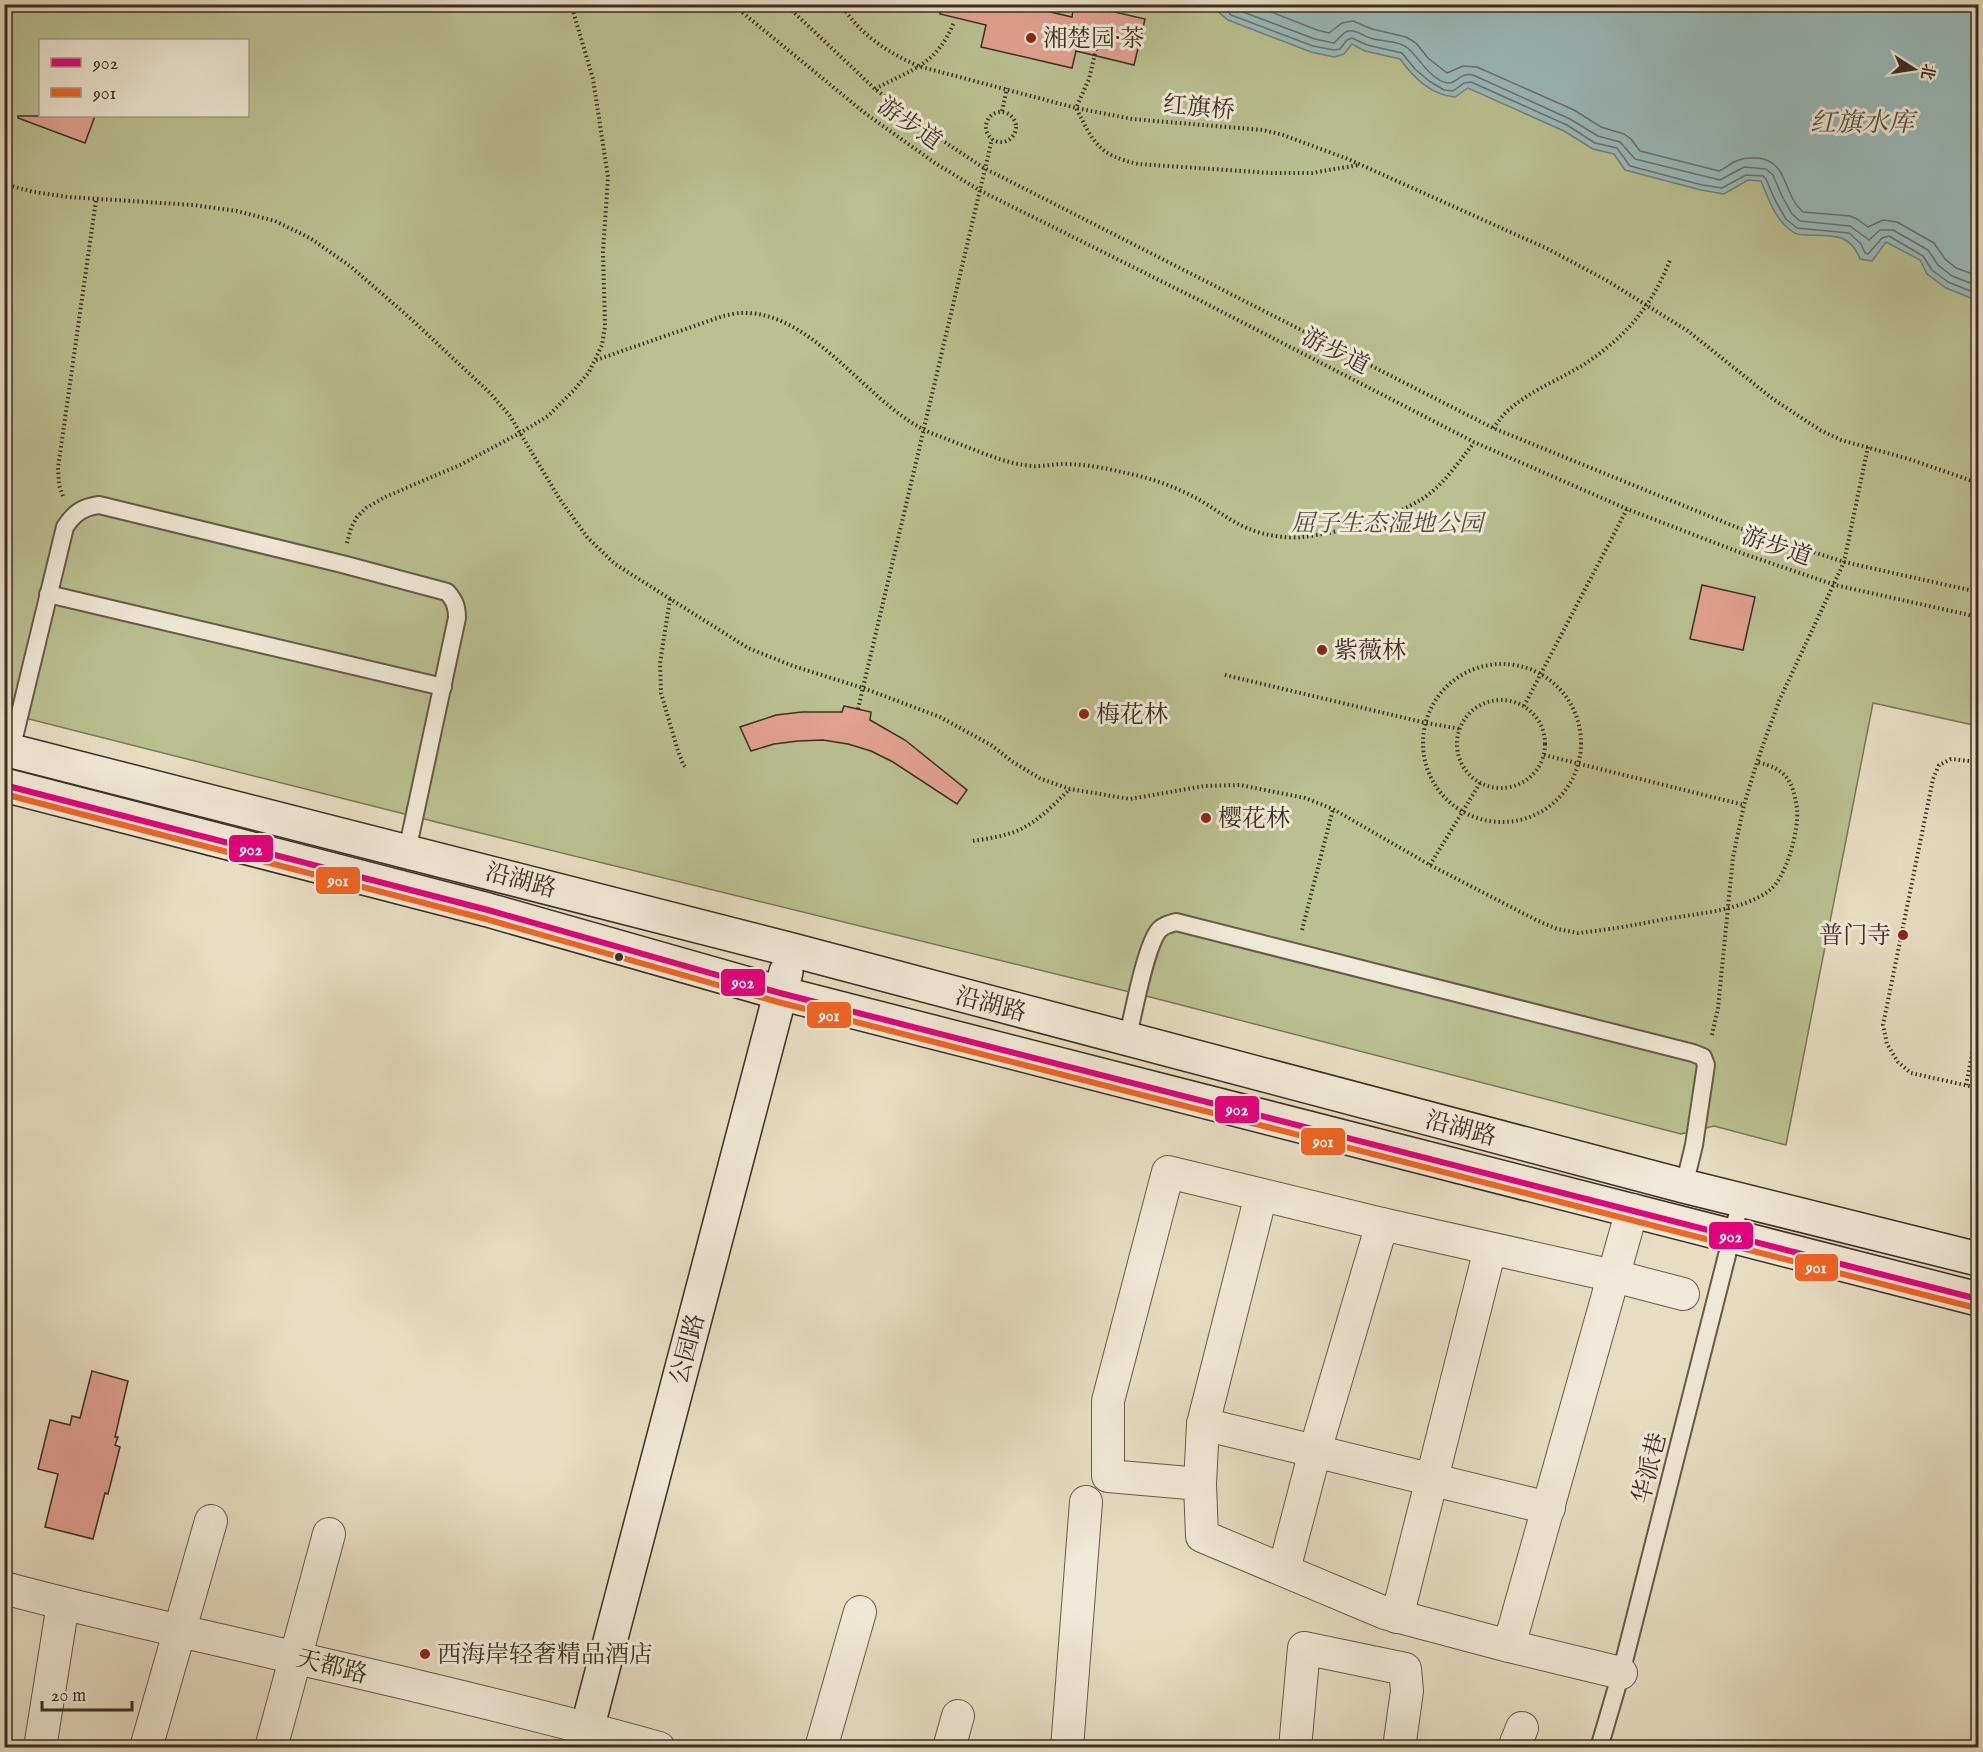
<svg xmlns="http://www.w3.org/2000/svg" width="1983" height="1752" font-family="'IM FELL English','Noto Serif SC',serif">
<rect width="100%" height="100%" fill="#e8ddc2"/>
<filter id="stains"><feTurbulence type="fractalNoise" baseFrequency=".00333" numOctaves="4"/><feColorMatrix values="0 0 0 0 .2 0 0 0 0 .09 0 0 0 0 .02 0 0 0 .5 -.17"/></filter>
<radialGradient id="worn" r=".72"><stop offset=".6" stop-color="#630" stop-opacity="0"/><stop offset="1" stop-color="#630" stop-opacity=".3"/></radialGradient>
<path fill="#bac090" stroke="#7a785a" stroke-width="1.5" fill-rule="evenodd" d="M 5,5 L 1978,5 L 1978,726 L 1873,703 L 1786,1145 L 1714,1126 L 1681,1134 L 1150,997 L 440,823 L 5,713 ZM 40,40 L 248,40 L 248,116 L 40,116 Z"/>
<path fill="#99babb" stroke="#73827e" stroke-width="1.5" d="M 1210,5 L 1978,5 L 1978,301 L 1946,288 L 1927,274 L 1920,260 L 1886,242 L 1872,261 L 1860,259 C 1850,232 1831,236 1806,235 C 1801,235 1797,235 1793,232 C 1775,220 1769,200 1761,181 L 1748,180 L 1724,194 L 1701,190 L 1625,170 L 1614,154 L 1593,149 L 1564,131 L 1468,88 L 1455,97 C 1431,95 1414,78 1400,59 L 1365,51 L 1352,44 L 1344,54 L 1334,57 L 1311,52 L 1228,20 Z"/>
<g fill="none" stroke-linecap="round" stroke-linejoin="round">
<g stroke="#6a746f" stroke-width="1.5">
<path d="M 1220,4 L 1231,15 L 1313,46 L 1334,50 L 1340,49 L 1347,40 L 1352,38 L 1367,45 L 1402,53 L 1415,69 L 1429,81 L 1444,90 L 1453,91 L 1464,83 L 1471,82 L 1567,125 L 1595,143 L 1617,148 L 1630,166 L 1702,185 L 1722,188 L 1746,175 L 1763,176 L 1766,179 L 1775,200 L 1786,219 L 1797,228 L 1849,233 L 1861,244 L 1865,253 L 1868,254 L 1882,238 L 1889,236 L 1923,256 L 1932,270 L 1948,282 L 1978,294"/>
<path d="M 1231,4 L 1235,9 L 1315,39 L 1334,43 C 1339,39 1342,33 1348,31 C 1357,29 1362,36 1370,38 C 1382,42 1400,40 1410,50 C 1420,60 1432,81 1448,83 C 1457,84 1460,72 1473,75 L 1570,119 L 1598,136 L 1620,142 L 1635,159 L 1720,180 L 1744,167 L 1766,169 L 1773,175 L 1782,196 L 1792,214 L 1800,221 L 1850,226 L 1869,240 L 1880,230 L 1893,230 L 1928,250 L 1938,265 L 1952,276 L 1978,286"/>
<path d="M 1251,4 L 1317,30 L 1329,33 L 1342,23 L 1353,21 L 1372,29 L 1406,37 L 1416,43 L 1428,58 L 1447,73 L 1463,66 L 1477,67 L 1574,110 L 1601,127 L 1624,134 L 1631,139 L 1640,151 L 1719,171 C 1726,168 1732,162 1739,160 C 1745,157 1751,158 1758,158 C 1789,161 1783,196 1803,212 L 1850,216 L 1857,219 L 1868,227 L 1883,220 L 1897,222 L 1934,243 L 1945,259 L 1956,268 L 1978,276"/>
</g>
</g>
<g fill="#e2a191" stroke="#3b2f23" stroke-width="1.5">
<path d="M 941,4 L 1016,4 L 1072,17 L 1074,4 L 1080,4 L 1145,19 L 1134,65 L 1076,51 L 1072,68 L 981,47 L 986,25 L 940,14 Z"/>
<path d="M 18,116 L 95,116 L 85,143 L 18,118 Z"/>
<path d="M 1702,585 L 1755,597 L 1743,650 L 1690,639 Z"/>
<path d="M 844,706 L 871,712 L 870,720 L 905,740 L 967,790 L 957,804 L 893,762 L 871,751 L 848,744 L 823,740 L 798,741 L 774,744 L 751,751 L 740,727 L 776,715 L 802,712 L 842,712 Z"/>
<path d="M 92,1371 L 128,1381 L 115,1437 L 118,1437 L 115,1445 L 120,1447 L 108,1494 L 105,1493 L 93,1539 L 45,1527 L 58,1474 L 38,1469 L 50,1420 L 70,1425 L 72,1416 L 80,1418 Z"/>
</g>
<g fill="none" stroke-linecap="round" stroke-linejoin="round">
<defs>
<g id="lane">
<path d="M 48,594 L 443,687"/>
<path d="M 11,750 L 65,527 C 74,513 83,507 99,505 L 342,564 L 447,592 C 455,601 457,607 457,618 L 407,851"/>
<path d="M 1127,1040 C 1133,1016 1145,947 1159,930 C 1164,925 1169,924 1176,922 L 1693,1053 L 1703,1057 L 1706,1065 L 1694,1145 L 1684,1186"/>
<path d="M 1599,1748 L 1621,1673 L 1741,1200"/>
</g>
<g id="street">
<path d="M 1203,1424 L 1549,1508"/>
<path d="M 1200,1484 L 1203,1424 L 1261,1195"/>
<path d="M 1284,1570 L 1315,1451 L 1382,1224"/>
<path d="M 4,1588 C 100,1614 196,1634 292,1657 C 415,1685 538,1714 659,1748"/>
<path d="M 1397,1617 L 1490,1249"/>
<path d="M 1509,1646 L 1632,1210"/>
<path d="M 1621,1673 L 1509,1646 L 1385,1613 L 1202,1536 L 1200,1484 L 1108,1476 L 1108,1401 L 1168,1172 L 1382,1224 L 1614,1276 L 1683,1294"/>
<path d="M 40,1748 L 63,1604"/>
<path d="M 146,1748 L 211,1521"/>
<path d="M 271,1748 L 329,1534"/>
<path d="M 821,1748 L 860,1612"/>
<path d="M 949,1748 L 958,1716"/>
<path d="M 1067,1748 L 1086,1502"/>
<path d="M 1295,1748 L 1304,1648 L 1405,1669 L 1407,1691 L 1399,1748"/>
<path d="M 1514,1748 L 1522,1728"/>
</g>
<g id="secondary">
<path d="M 4,749 L 792,950 L 1684,1186 L 1978,1259"/>
<path d="M 4,785 L 488,910 L 780,993 L 1978,1299"/>
<path d="M 582,1748 L 786,972"/>
</g>
</defs>
<use href="#lane" stroke="#665a4b" stroke-width="20"/>
<use href="#street" stroke="#665a4b" stroke-width="34"/>
<use href="#secondary" stroke="#3b2f23" stroke-width="36"/>
<g stroke="#3b2f23" stroke-width="4" stroke-dasharray="1.5 3" stroke-linecap="butt">
<path d="M 732,4 L 866,114 L 935,163 L 979,190 L 1205,303 L 1474,442 L 1627,509 L 1744,554 L 1835,585 L 1978,617"/>
<path d="M 785,4 L 875,89 L 934,135 L 984,168 L 1493,428 L 1736,527 L 1844,562 L 1978,592"/>
<path d="M 841,4 C 859,34 887,52 918,66 L 1076,108 L 1132,119 L 1263,130 L 1283,135 L 1348,159 L 1548,249 L 1606,280 L 1688,331 L 1773,399 L 1820,430 L 1841,440 L 1909,459 L 1978,483"/>
<path d="M 1097,45 L 1089,79 L 1076,108 C 1094,143 1098,155 1138,164 L 1271,173 L 1312,173 L 1359,165"/>
<path d="M 875,89 C 912,69 937,65 954,22"/>
<path d="M 1002,111 L 1007,88"/>
<circle cx="1001" cy="127" r="15"/>
<path d="M 4,184 L 34,192 L 68,197 L 193,205 L 237,211 L 275,221 L 310,238 L 350,266 L 410,318 L 490,393 L 510,416 L 559,498 L 587,537 L 615,564 L 748,648 L 793,666 L 863,688 L 940,717 L 991,745 L 1013,762 L 1041,779 L 1070,789 L 1130,799 L 1204,786 L 1240,785 L 1305,798 L 1333,809 L 1430,865 L 1536,920 L 1557,929 L 1578,933 C 1607,930 1636,925 1665,919 C 1696,914 1745,910 1770,890 C 1787,876 1799,830 1797,809 C 1793,780 1786,769 1757,762"/>
<path d="M 596,360 L 723,316 C 729,315 736,313 741,313 C 810,310 864,398 921,428 C 931,434 943,437 954,442 C 979,451 1005,464 1032,466 C 1042,467 1053,464 1063,464 C 1084,464 1106,468 1126,473 C 1151,478 1176,487 1198,499 C 1215,509 1230,521 1249,529 C 1264,535 1286,539 1302,537 C 1339,533 1390,519 1422,499 C 1444,485 1458,462 1474,443"/>
<path d="M 1493,428 C 1499,421 1505,412 1512,407 C 1533,390 1560,379 1583,365 C 1625,338 1652,306 1670,260"/>
<path d="M 63,496 L 59,485 L 58,468 L 96,200"/>
<path d="M 347,543 L 351,528 L 357,517 L 366,508 L 385,497 L 460,465 L 520,433 L 548,416 L 574,390 L 589,372 L 602,345 L 605,326 L 603,252 L 608,177 L 593,79 L 571,4"/>
<path d="M 670,599 L 660,663 L 661,693 L 678,751 L 683,764 L 687,769"/>
<circle cx="1502" cy="743" r="79"/>
<path d="M 1225,675 L 1426,723 L 1461,729"/>
<circle cx="1501" cy="744" r="44"/>
<path d="M 1524,706 L 1627,509"/>
<path d="M 858,709 L 992,139"/>
<path d="M 1544,755 L 1744,805"/>
<path d="M 1978,762 L 1951,759 L 1939,765 L 1933,779 L 1883,1025 L 1887,1044 L 1898,1062 L 1911,1073 L 1978,1088"/>
<path d="M 973,841 C 990,838 1008,836 1023,828 C 1041,819 1056,802 1070,789"/>
<path d="M 1430,865 L 1480,783"/>
<path d="M 1302,930 L 1333,809"/>
<path d="M 1712,1035 L 1718,1008 L 1733,857 L 1744,805 L 1757,762 L 1779,701 L 1844,562 L 1868,447"/>
<path d="M 1966,1085 L 1978,1025"/>
</g>
<use href="#lane" stroke="#f0e9d7" stroke-width="16"/>
<use href="#street" stroke="#f0e9d7" stroke-width="32"/>
<use href="#secondary" stroke="#f0e9d7" stroke-width="33"/>
<defs>
<path id="bus-1" d="M 4,785 L 488,910 L 780,993 L 1978,1299"/>
<path id="bus-2" d="M 4,794 L 486,919 L 778,1002 L 1976,1308"/>
</defs>
<use href="#bus-1" stroke="#f0e9d7" stroke-width="10"/>
<use href="#bus-2" stroke="#f0e9d7" stroke-width="10"/>
<use href="#bus-1" stroke="#e5007d" stroke-width="6"/>
<use href="#bus-2" stroke="#f26522" stroke-width="6"/>
</g>
<g fill="#8f2418" stroke="#f0e9d7" stroke-width="2">
<circle cx="1031" cy="38" r="6"/>
<circle cx="1322" cy="650" r="6"/>
<circle cx="1084" cy="714" r="6"/>
<circle cx="1206" cy="818" r="6"/>
<circle cx="1903" cy="935" r="6"/>
<circle cx="425" cy="1654" r="6"/>
</g>
<circle fill="#3b2f23" stroke="#f0e9d7" stroke-width="2" cx="619" cy="957" r="5"/>
<g text-anchor="middle" stroke-width="6" stroke-linejoin="round" paint-order="stroke">
<g font-size="24" fill="#3b2f23" stroke="#f0e9d7" text-anchor="start">
<text x="1043" y="46">湘楚园·茶</text>
<text x="1334" y="658">紫薇林</text>
<text x="1096" y="722">梅花林</text>
<text x="1218" y="826">樱花林</text>
<text x="1891" y="943" text-anchor="end">普门寺</text>
<text x="437" y="1662">西海岸轻奢精品酒店</text>
</g>
<g font-size="24" fill="#3b2f23" stroke="#f0e9d7">
<text transform="translate(1199 107) rotate(5)" y="8">红旗桥</text>
<text transform="translate(910 123) rotate(35)" y="8">游步道</text>
<text transform="translate(1336 351) rotate(27)" y="8">游步道</text>
<text transform="translate(1777 546) rotate(19)" y="8">游步道</text>
<text transform="translate(521 880) rotate(15)" y="8">沿湖路</text>
<text transform="translate(991 1004) rotate(15)" y="8">沿湖路</text>
<text transform="translate(1461 1128) rotate(15)" y="8">沿湖路</text>
<text transform="translate(687 1349) rotate(-75)" y="8">公园路</text>
<text transform="translate(1649 1468) rotate(-76)" y="8">华派巷</text>
<text transform="translate(332 1666) rotate(14)" y="8">天都路</text>
</g>
<g font-size="24" font-style="italic" fill="#544c39" stroke="#f0e9d7">
<text x="1387" y="531">屈子生态湿地公园</text>
</g>
<g font-size="26" font-style="italic" fill="#525249" stroke="#f0e9d7">
<text x="1862" y="131">红旗水库</text>
</g>
</g>
<g stroke="#f0e9d7" stroke-width="2">
<rect x="228" y="834" width="46" height="29" rx="6" fill="#e5007d"/>
<rect x="315" y="866" width="46" height="29" rx="6" fill="#f26522"/>
<rect x="720" y="968" width="46" height="29" rx="6" fill="#e5007d"/>
<rect x="806" y="1001" width="46" height="28" rx="6" fill="#f26522"/>
<rect x="1214" y="1095" width="46" height="29" rx="6" fill="#e5007d"/>
<rect x="1300" y="1127" width="46" height="29" rx="6" fill="#f26522"/>
<rect x="1708" y="1221" width="46" height="29" rx="6" fill="#e5007d"/>
<rect x="1794" y="1253" width="45" height="29" rx="6" fill="#f26522"/>
</g>
<g font-size="16" text-anchor="middle" font-weight="bold" fill="#fff">
<text x="251" y="855">902</text>
<text x="338" y="886">901</text>
<text x="743" y="988">902</text>
<text x="829" y="1021">901</text>
<text x="1237" y="1115">902</text>
<text x="1323" y="1147">901</text>
<text x="1731" y="1242">902</text>
<text x="1816" y="1273">901</text>
</g>
<rect width="1983" height="1752" fill="none" stroke="#e8ddc2" stroke-width="24"/>
<rect x="6" y="6" width="1971" height="1740" fill="none" stroke="#3b2f23" stroke-width="3"/>
<rect x="12" y="12" width="1959" height="1728" fill="none" stroke="#3b2f23" stroke-width="1.5"/>
<rect x="39" y="39" width="210" height="78" fill="#f0e9d7" stroke="#a89f8f" stroke-width="1.5"/>
<rect x="51" y="58" width="30" height="9" fill="#e5007d" stroke="#a89f8f" stroke-width="1.5"/>
<text x="93" y="69" font-size="18" fill="#3b2f23">902</text>
<rect x="51" y="88" width="30" height="9" fill="#f26522" stroke="#a89f8f" stroke-width="1.5"/>
<text x="93" y="99" font-size="18" fill="#3b2f23">901</text>
<g transform="translate(1914 69) rotate(102)" stroke="#f0e9d7" stroke-width="4.5" paint-order="stroke">
<path d="M0-4.5L10 22L0 15L-10 22Z" fill="#3b2f23"/>
<text y="-9" font-size="16" font-weight="bold" text-anchor="middle" fill="#3b2f23">北</text>
</g>
<path d="M42 1701v9h90v-9" fill="none" stroke="#3b2f23" stroke-width="3"/>
<text x="51" y="1701" font-size="18" fill="#3b2f23" stroke="#f0e9d7" stroke-width="4.5" paint-order="stroke">20 m</text>
<rect width="100%" height="100%" filter="url(#stains)"/>
<rect width="100%" height="100%" fill="url(#worn)"/>
</svg>
